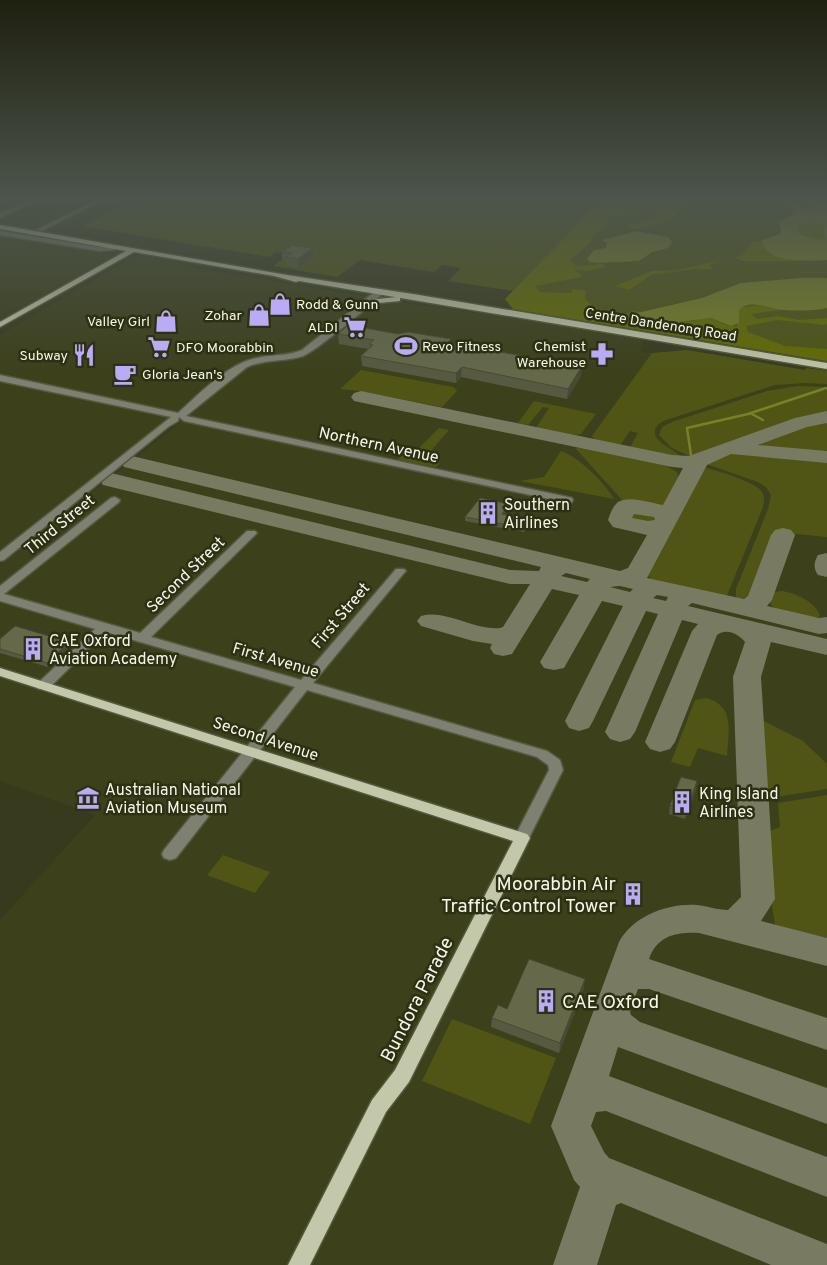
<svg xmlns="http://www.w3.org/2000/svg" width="827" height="1265" font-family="Overpass,sans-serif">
<rect width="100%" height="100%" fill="#373a1d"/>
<g fill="#3c401b">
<path d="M 0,235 L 111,254 L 113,256 L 0,319 Z"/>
<path d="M 137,255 L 188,264 L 185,266 L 377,299 L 551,324 L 643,340 L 641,352 L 652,353 L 687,350 L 805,370 L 806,368 L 827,371 L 827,1265 L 0,1265 L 0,920 L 95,815 L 0,781 L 0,565 L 183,420 L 241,433 L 247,428 L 0,375 L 0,335 Z"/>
<path d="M 0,381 L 167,417 L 169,419 L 0,552 Z"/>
</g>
<g fill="#505515">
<path d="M 137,199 L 827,199 L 827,361 L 513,309 L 513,291 L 448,281 L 461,268 L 442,265 L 434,272 L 360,260 L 337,277 L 273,266 L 290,254 L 276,252 L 269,257 L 82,226 Z"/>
<path d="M 687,350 L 805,370 L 806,368 L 827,371 L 827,384 L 805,383 L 775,385 L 663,421 C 638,438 677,449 682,458 L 629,449 L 638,433 L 630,431 L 619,447 L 595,441 L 592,436 L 652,353 Z"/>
<path d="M 361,370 L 453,387 L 457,391 L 442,407 L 360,391 L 340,389 Z"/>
<path d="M 797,386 L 827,387 L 827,414 L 802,419 L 691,457 L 672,448 L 659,435 L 662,427 L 672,422 L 767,391 Z"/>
<path d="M 534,401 L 596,414 L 581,434 L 576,435 L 536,428 L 549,408 L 543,407 L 528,425 L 518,423 Z"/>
<path d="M 827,420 L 827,455 L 771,449 L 763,447 L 759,444 L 761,440 L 807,423 Z"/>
<path d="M 439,428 L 449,430 L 423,460 L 440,463 L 436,467 L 398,460 L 401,455 L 418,449 Z"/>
<path d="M 579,446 L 660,462 L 677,472 C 681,482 670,503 661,508 L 623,501 L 576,449 Z"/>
<path d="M 561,451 C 578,456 606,484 614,499 L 520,481 L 544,477 Z"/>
<path d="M 736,453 L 827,460 L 827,537 L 775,532 L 751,596 L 736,601 L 736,589 L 768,509 L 771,495 L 766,487 L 758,482 L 703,463 L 722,454 Z"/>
<path d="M 700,467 C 711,468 757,482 762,492 C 765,496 764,502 763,507 L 726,598 L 655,582 L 647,575 L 648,568 Z"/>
<path d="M 636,510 L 652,513 L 659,519 C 651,528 640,523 630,521 Z"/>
<path d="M 781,591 C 794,592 816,602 820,616 C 810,623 775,613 769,602 C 769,594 773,592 781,591 Z"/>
<path d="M 706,698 C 736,706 728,732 727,756 L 698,748 L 690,767 L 671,762 L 695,700 Z"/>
<path d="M 762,720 L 803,741 L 827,764 L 827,789 L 769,798 L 766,790 L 760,725 Z"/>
<path d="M 827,795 L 827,943 L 786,932 L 775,924 L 772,906 L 767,832 L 780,827 L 778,803 Z"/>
<path d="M 223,855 L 270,872 L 255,893 L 207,875 Z"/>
<path d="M 452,1019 L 556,1058 L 530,1124 L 422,1081 Z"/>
</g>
<g fill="#646c02">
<path d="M 602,199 L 639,199 L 638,202 C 645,207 670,210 678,206 L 679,202 L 676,199 L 724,199 L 714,203 L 694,200 L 668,221 L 642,229 L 627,228 L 631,224 L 640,224 L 652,217 L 650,214 L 609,216 L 606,226 L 593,235 L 590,243 L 570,260 L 576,266 L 602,264 L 606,267 L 587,271 L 574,269 L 582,275 L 581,277 L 535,286 L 540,292 L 569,293 L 572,292 L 572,289 L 586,291 L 585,298 C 598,314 605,306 619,316 L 633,311 L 640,312 L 635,316 C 645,321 681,323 693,321 C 698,320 702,318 708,318 C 719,319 724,328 737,326 L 739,310 L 742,307 L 763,305 L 782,310 L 751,314 L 757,319 L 778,316 L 799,320 L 827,318 L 827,323 L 825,325 L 777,320 L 746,326 L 748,332 L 785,346 L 827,349 L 827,361 L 513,309 L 505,299 Z"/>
<path d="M 808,223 L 823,225 L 826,241 L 801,235 L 797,227 Z"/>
<path d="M 763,240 L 763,244 C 773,258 789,258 805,261 L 743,261 L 735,258 L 744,254 L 752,242 Z"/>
<path d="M 713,262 L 720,262 L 710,264 L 712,269 L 693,269 L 651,275 L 629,290 L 615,286 L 652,271 L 677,270 Z"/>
</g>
<g fill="#798126" fill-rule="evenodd">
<path d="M 639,199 L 675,199 L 677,203 L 675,207 L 671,207 L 642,205 L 638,204 Z"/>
<path d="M 766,199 C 772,199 777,198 783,199 C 793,200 803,214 815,204 L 809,202 L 811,200 L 827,199 L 827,260 C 813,261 781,262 770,253 C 767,251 765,247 763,244 L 763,240 L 780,234 L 781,227 L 778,224 L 779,222 L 795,212 L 785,204 ZM 808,223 L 823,225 L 826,241 L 801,235 L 797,227 Z"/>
<path d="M 636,231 L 668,237 L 672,242 L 668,248 L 652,252 L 639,261 L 597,263 L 590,262 L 587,259 L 594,250 L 606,248 L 607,243 L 602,240 Z"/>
<path d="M 802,278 L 827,278 L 827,308 C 814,311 798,311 784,310 C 771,309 749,298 739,310 L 739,323 L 731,326 L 711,318 L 679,322 L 644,319 L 634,315 L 637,313 L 702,298 L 741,283 Z"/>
</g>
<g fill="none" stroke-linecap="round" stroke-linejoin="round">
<g stroke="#798126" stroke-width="2.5">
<path d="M 750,413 L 763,420"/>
<path d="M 691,455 L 687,428 L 748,414 L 826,388"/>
</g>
<g fill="#787a62" fill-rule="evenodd">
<path d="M 361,391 L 672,455 L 689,456 L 795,418 L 827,411 L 827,423 L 807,427 L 758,445 L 827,451 L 827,463 L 731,454 L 707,465 L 647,578 L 744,599 L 748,596 L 771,535 L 775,530 L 783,528 L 791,530 L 795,535 L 772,600 L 767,606 L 819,618 L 827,617 L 827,633 L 819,634 L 692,603 L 688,606 L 827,639 L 827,655 L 771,642 L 761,677 L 775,899 L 761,921 L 827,938 L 827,966 L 699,933 C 676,932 657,936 649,959 L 827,1018 L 827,1050 L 649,989 L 638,989 L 630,1012 L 631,1015 L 640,1022 L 827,1088 L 827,1124 L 618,1047 L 609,1076 L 827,1157 L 827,1197 L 606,1111 L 596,1112 L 591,1126 L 604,1152 L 609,1158 L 827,1244 L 827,1265 L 771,1265 L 621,1203 L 616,1205 L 597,1265 L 553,1265 L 580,1187 L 574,1180 L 551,1126 L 619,942 C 633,916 668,903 697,905 C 708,906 717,910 728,910 L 741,897 L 733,677 L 745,642 C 738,633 726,628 717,635 L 675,742 L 670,749 L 660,752 L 650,749 L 645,742 L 692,631 L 698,624 L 682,620 L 635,732 L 630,739 L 620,742 L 610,739 L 605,732 L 658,614 L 646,611 L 593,721 L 589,728 L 579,731 L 569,728 L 565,721 L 623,606 L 602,601 L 564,668 L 554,670 L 544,668 L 540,662 L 579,595 L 552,589 L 512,654 L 503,656 L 494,654 L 490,648 L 492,644 L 473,641 L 421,626 L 417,621 L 421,616 C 447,609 473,631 500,628 L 503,627 L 530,584 L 510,584 L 103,485 L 100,480 L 103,475 L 111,473 L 510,570 L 539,571 L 541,567 L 124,467 L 121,462 L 124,457 L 132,456 L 620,571 L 628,568 L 647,535 L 613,527 L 608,520 C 610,514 613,506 618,502 C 629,495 651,503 663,505 L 683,468 L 672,467 L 354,401 L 351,397 L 354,393 ZM 634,514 L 654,517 L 655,520 L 648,521 L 632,518 ZM 566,573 L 590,579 L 587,582 L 561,576 ZM 619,586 L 620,586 L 633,589 L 630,592 L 610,587 ZM 657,595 L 668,597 L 666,601 L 653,598 Z"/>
<path d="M 827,553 L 827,577 L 818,575 C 813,568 814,562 818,555 Z"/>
</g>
<defs>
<g id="minor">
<path d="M 33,199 L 40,199 L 0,218 L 0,213 Z"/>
<path d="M 99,199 L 106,199 L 41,231 L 36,230 Z"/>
<path d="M 0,231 L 99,247 L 114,246 L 118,248 L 114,250 L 99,251 L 0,235 Z"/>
<path d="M 378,289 L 385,291 C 375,302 315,352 303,356 C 285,362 265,359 247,367 L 186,416 L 568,497 L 572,498 L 573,500 L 572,502 L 568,503 L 184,421 L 179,417 L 178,421 L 168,427 L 4,560 L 0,561 L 0,552 L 171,417 L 0,381 L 0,375 L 178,413 C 197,396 224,368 249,360 C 266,354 285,357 302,350 Z"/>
<path d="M 115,497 L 120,500 L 119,502 L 4,594 L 140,633 L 247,531 L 255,531 L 257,533 L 255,535 L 151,637 L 301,680 L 396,569 L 404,569 L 406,571 L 404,573 L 313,683 L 547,751 L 560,760 L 563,770 L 527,842 L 522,844 L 517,842 L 514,838 L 549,770 L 548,765 L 537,757 L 307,690 L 176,858 L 170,860 L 164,858 L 162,854 L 164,850 L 295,687 L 106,632 L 48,689 L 38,689 L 36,686 L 38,683 L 95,629 L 0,601 L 0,586 L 111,498 Z"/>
</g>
<g id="major">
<path d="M 0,225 L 287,275 L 413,294 L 827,363 L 827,369 L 299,281 L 296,282 L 274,276 L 134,252 L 0,327 L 0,322 L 126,251 L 0,229 Z"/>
<path d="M 397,297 L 400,297 L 400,301 L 368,304 L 364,302 L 368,300 Z"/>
<path d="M 0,668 L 527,834 L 530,838 L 409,1082 L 386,1112 L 310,1265 L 288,1265 L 372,1100 L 395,1070 L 513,841 L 0,676 Z"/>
</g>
</defs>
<use href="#minor" stroke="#55583d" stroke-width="3"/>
<use href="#major" stroke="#55583d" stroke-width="3"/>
<use href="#minor" fill="#7e8072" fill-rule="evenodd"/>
<use href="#major" fill="#c3c8ab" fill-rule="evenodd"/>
</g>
<g fill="#575a40">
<path d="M 313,248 L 313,258 L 298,268 L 287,266 L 287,262 L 282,261 L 282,252 Z"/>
<path d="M 338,334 L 451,344 L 581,376 L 567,399 L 461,377 L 456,383 L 362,366 L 361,356 L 368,349 L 339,344 Z"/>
<path d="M 509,508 L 504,514 L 530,520 L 529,524 L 524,532 L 465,521 L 465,517 Z"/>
<path d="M 0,639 L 70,646 L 48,667 L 0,653 Z"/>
<path d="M 696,790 L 685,819 L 669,814 L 670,805 Z"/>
<path d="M 626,885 L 641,893 L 641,898 L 633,901 L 629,899 L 626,897 Z"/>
<path d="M 584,988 L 559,1053 L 491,1027 L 492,1018 L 507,1009 Z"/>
</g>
<g fill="#474a34">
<path d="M 313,248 L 313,258 L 298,268 L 298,259 Z"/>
<path d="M 582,366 L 581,376 L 567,399 L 568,389 Z"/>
<path d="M 462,367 L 461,377 L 456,383 L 456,373 Z"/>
<path d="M 509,504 L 509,508 L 502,518 L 502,514 Z"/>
<path d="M 530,520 L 529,524 L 524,532 L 524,528 Z"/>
<path d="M 69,642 L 70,646 L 48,667 L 47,663 Z"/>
<path d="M 697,781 L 696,790 L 685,819 L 687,810 Z"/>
<path d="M 641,893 L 641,898 L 633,901 L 634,896 Z"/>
<path d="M 585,979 L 584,988 L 559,1053 L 560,1043 Z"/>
</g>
<g fill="#65694a" stroke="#474a34">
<path d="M 292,245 L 313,248 L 298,259 L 286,257 L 292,253 L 282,252 Z"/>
<path d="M 348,325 L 398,334 L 408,332 L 451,339 L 448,343 L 582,366 L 568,389 L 462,367 L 456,373 L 361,356 L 373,345 L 369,344 L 374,340 L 338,334 Z"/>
<path d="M 480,498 L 509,504 L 502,514 L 530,520 L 524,528 L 465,517 Z"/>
<path d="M 15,626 L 69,642 L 47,663 L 0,649 L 0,639 Z"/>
<path d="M 681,777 L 697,781 L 687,810 L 670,805 Z"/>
<path d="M 634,883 L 638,884 L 641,887 L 641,893 L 634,896 L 630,895 L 627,892 L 626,885 Z"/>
<path d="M 529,959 L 585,979 L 560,1043 L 492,1018 L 498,1005 L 507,1009 Z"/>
</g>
<linearGradient id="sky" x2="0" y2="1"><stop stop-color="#1e2010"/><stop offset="0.53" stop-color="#4d554c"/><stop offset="1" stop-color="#4d554c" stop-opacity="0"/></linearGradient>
<rect width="827" height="376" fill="url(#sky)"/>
<defs>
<symbol id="shop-bare" viewBox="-9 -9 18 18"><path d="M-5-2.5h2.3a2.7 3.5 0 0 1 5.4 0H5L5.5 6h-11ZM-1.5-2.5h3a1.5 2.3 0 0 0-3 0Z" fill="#bbaaf6" stroke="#2d3013" stroke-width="2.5" paint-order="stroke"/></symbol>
<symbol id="supermarket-bare" viewBox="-9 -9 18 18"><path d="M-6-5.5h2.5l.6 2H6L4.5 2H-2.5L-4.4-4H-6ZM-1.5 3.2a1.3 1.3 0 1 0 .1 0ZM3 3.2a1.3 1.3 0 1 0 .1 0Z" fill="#bbaaf6" stroke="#2d3013" stroke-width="2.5" paint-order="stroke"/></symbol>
<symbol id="stadium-bare" viewBox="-9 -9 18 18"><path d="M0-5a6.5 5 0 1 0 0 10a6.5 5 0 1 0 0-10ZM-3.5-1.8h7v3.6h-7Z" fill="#bbaaf6" stroke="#2d3013" stroke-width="2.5" paint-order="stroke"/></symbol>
<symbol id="pharmacy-bare" viewBox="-9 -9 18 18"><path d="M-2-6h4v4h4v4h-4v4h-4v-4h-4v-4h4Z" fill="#bbaaf6" stroke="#2d3013" stroke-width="2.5" paint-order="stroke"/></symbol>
<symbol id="restaurant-bare" viewBox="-9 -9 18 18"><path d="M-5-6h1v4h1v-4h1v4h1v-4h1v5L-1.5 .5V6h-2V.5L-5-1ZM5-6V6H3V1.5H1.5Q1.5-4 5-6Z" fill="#bbaaf6" stroke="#2d3013" stroke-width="2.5" paint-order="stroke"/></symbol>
<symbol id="cafe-bare" viewBox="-9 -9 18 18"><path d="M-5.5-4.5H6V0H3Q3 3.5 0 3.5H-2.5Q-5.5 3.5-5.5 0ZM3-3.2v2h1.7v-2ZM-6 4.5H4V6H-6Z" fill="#bbaaf6" stroke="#2d3013" stroke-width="2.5" paint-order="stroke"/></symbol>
<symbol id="building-bare" viewBox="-9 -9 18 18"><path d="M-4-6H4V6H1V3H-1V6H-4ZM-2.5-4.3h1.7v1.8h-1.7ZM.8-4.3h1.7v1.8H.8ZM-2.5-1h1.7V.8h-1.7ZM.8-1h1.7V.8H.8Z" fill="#bbaaf6" stroke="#2d3013" stroke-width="2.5" paint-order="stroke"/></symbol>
<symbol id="museum-bare" viewBox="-9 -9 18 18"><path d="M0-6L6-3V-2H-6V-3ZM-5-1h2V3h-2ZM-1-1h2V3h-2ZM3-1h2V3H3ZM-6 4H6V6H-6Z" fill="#bbaaf6" stroke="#2d3013" stroke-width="2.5" paint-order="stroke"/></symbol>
</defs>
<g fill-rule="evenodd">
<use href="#shop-bare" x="264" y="288" width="32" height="32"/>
<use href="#shop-bare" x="243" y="299" width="32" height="32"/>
<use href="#shop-bare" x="150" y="305" width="32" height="32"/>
<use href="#supermarket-bare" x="339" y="311" width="32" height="32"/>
<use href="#stadium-bare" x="390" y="330" width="32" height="32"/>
<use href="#supermarket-bare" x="143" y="331" width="32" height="32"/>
<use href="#pharmacy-bare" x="586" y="338" width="32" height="32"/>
<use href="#restaurant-bare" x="68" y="339" width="32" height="32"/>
<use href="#cafe-bare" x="109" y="358" width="32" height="32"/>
<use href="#building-bare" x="472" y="497" width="32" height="32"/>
<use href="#building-bare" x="17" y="633" width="32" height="32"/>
<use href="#museum-bare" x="72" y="782" width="32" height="32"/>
<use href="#building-bare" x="666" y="786" width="32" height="32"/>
<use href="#building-bare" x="617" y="878" width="32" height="32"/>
<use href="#building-bare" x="530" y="985" width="32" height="32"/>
</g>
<g text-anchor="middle" stroke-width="5" stroke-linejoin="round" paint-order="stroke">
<g font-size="14" fill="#f4f7e6" stroke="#2d3013" text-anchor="end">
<text x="296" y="309" text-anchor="start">Rodd &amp; Gunn</text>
<text x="242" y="320">Zohar</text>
<text x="150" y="326">Valley Girl</text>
<text x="338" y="332">ALDI</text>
<text x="422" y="351" text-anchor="start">Revo Fitness</text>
<text x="586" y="351">Chemist<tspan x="586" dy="16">Warehouse</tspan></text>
<text x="176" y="352" text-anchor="start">DFO Moorabbin</text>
<text x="68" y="360">Subway</text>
<text x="142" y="379" text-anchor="start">Gloria Jean's</text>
</g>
<g font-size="14" fill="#f4f7e6" stroke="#2d3013">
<text transform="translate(661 324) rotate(9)" y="5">Centre Dandenong Road</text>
</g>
<g font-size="16" fill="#f4f7e6" stroke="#2d3013">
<text transform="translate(379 444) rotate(12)" y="6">Northern Avenue</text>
<text transform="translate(59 524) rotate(-39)" y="6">Third Street</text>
<text transform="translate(185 574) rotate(-44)" y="6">Second Street</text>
<text transform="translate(340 615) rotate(-50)" y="6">First Street</text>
<text transform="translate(276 659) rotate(16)" y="6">First Avenue</text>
<text transform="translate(266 738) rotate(18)" y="6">Second Avenue</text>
</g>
<g font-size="16" fill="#f4f7e6" stroke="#2d3013" text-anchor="start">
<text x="504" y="510">Southern<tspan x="504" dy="18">Airlines</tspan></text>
<text x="49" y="646">CAE Oxford<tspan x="49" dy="18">Aviation Academy</tspan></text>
<text x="105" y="795">Australian National<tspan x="105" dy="18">Aviation Museum</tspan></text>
<text x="699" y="799">King Island<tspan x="699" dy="18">Airlines</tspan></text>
</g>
<g font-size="19" fill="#f4f7e6" stroke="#2d3013" text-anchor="end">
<text x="616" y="890">Moorabbin Air<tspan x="616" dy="22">Traffic Control Tower</tspan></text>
<text x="562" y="1008" text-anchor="start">CAE Oxford</text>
</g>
<g font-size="19" fill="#f4f7e6" stroke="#2d3013">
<text transform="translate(416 999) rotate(-63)" y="7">Bundora Parade</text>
</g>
</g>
</svg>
